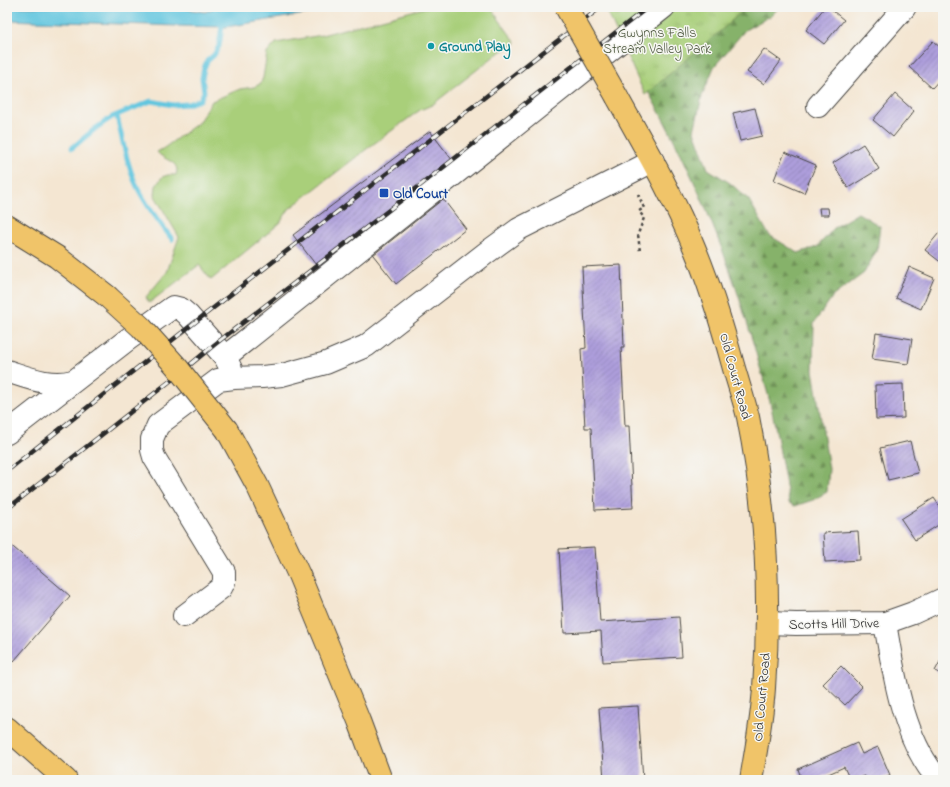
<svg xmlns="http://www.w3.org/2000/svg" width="950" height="787" font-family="'Indie Flower',sans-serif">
<defs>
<pattern id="forest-firs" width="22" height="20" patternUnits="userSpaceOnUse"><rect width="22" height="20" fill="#86b26a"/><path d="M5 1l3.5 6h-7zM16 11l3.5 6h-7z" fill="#6e9157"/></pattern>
<pattern id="park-tufts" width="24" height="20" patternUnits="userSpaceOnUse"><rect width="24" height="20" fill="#a9cf7a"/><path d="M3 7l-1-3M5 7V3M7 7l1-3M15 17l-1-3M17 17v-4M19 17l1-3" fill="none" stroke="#92b26a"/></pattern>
<pattern id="building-hatch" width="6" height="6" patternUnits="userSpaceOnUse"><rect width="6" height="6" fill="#ad9edc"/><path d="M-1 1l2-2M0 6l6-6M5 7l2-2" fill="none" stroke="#8d81b3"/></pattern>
</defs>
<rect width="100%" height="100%" fill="#f6f6f2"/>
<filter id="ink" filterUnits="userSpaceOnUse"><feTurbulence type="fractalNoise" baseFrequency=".025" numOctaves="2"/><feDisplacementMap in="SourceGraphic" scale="8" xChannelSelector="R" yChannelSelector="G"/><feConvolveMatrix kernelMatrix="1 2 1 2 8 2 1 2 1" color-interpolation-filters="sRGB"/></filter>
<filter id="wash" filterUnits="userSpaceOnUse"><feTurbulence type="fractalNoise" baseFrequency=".012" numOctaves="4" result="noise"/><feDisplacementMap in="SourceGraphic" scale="16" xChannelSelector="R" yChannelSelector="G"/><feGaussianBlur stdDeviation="0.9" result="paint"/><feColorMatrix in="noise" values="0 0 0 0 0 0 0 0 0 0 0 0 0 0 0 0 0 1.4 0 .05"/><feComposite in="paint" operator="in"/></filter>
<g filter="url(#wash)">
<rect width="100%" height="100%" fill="#f4e6d2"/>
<path fill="#a9cf7a" stroke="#6a7d52" d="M 427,7 L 490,7 L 516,43 L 497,54 L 432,105 L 420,110 L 368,148 L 289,209 L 280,223 L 211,280 L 199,265 L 149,303 L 146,297 L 167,272 L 179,237 L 155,196 L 156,186 L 162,177 L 168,175 L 176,175 C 181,161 164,161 157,152 L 164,148 L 198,123 L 212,101 L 240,89 L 254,87 L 260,84 L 263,78 L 267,53 L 276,43 L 322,35 Z"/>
<path fill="url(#forest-firs)" stroke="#586e4a" d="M 687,7 L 779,7 L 772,15 L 745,30 L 714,67 L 702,96 L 694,131 L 708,169 L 730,183 L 749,200 L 769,235 L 798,253 L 817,247 L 835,227 L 858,213 L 880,226 L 877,250 L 864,273 L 833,296 L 814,323 L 813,370 L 829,469 L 827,492 L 813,500 L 795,506 L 789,503 C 784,474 779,445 773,416 C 770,399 764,381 759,364 C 731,260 691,163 636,71 Z"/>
<path fill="url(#park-tufts)" stroke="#6a7d52" d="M 605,7 L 746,7 L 726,26 L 645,95 Z"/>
<path fill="#62c6df" stroke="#467885" d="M 7,7 L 175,7 L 205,12 L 216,7 L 339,7 L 311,13 L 226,27 L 178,26 L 7,20 Z"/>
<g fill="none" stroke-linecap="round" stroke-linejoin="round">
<g stroke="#62c6df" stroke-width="5">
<path d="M 117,116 C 122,138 126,161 135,182 C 144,203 159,221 172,239"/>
<path d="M 72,148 L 96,128 L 112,117 L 151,101 L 173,105 L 188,104 L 200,100 L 204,92 L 202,78 L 204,68 L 207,61 L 214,55 L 219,46 L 223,20"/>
</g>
</g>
<g id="blocks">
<g fill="url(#building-hatch)">
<path d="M 825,7 L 828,7 L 844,20 L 824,44 L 806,30 Z"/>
<path d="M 933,41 L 943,50 L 943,76 L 932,88 L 909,67 Z"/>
<path d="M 764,49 L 781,61 L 764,84 L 747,72 Z"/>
<path d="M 895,94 L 914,111 L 893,137 L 873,120 Z"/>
<path d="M 755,108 L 762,136 L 740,141 L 733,113 Z"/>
<path d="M 430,131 L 456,165 L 319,269 L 293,235 Z"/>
<path d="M 863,144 L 879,169 L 848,188 L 833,163 Z"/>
<path d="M 785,152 L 816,165 L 804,193 L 774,180 Z"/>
<path d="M 443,199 L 466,229 L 396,284 L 373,255 Z"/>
<path d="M 819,208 L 828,208 L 829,215 L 820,215 Z"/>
<path d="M 943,228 L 943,264 L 925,250 Z"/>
<path d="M 621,265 L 624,347 L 621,347 L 625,426 L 629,426 L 633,508 L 595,510 L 591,428 L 585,428 L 581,349 L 586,348 L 582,267 Z"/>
<path d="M 909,267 L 934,278 L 921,309 L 896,298 Z"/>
<path d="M 876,333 L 912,339 L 908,364 L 872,359 Z"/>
<path d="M 903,384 L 904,418 L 876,419 L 875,385 Z"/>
<path d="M 910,441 L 918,473 L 888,480 L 880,448 Z"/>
<path d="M 934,498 L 943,511 L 943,522 L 915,540 L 901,519 Z"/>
<path d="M 858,531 L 860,560 L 825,562 L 823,533 Z"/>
<path d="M 7,542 L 70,596 L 14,661 L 7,655 Z"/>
<path d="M 595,547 L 600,622 L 679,617 L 682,657 L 603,662 L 601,631 L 564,633 L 559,549 Z"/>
<path d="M 943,656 L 943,675 L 935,671 Z"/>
<path d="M 841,666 L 862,687 L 845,705 L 823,684 Z"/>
<path d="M 638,706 L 643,780 L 604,780 L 599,708 Z"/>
<path d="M 857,743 L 862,754 L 878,747 L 890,775 L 878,780 L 866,780 L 865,776 L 854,780 L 850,780 L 844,767 L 815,780 L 802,780 L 798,769 Z"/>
</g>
</g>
</g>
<g filter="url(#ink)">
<use href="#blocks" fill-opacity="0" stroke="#494744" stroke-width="1"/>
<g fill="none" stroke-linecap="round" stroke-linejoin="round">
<defs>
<g id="minor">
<path d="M 818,106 L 905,7"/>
<path d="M 225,357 L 664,7"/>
<path d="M 7,371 C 29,378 50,387 73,381"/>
<path d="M 7,433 L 127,340 L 173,307 L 181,309 L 188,315 L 225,357 L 231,369"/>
<path d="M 184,616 L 221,588 L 224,582 L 224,572 L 154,457 L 152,450 L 152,439 L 158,425 L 218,380 L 234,378 L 262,377 L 282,375 L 326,363 L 366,346 L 486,253 L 519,229 L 653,161"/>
<path d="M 767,623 L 796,624 L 885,623 L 913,613 L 943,599"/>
<path d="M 885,623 C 893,669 901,726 928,766 C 931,771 936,775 940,780"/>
</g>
<path id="major" d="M 617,97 C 644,146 673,195 694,247 C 710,285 722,325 733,365 C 738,383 744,400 748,417 C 766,506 771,598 764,688 C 762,719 756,750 751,780"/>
<g id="highway">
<path d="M 7,226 L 57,257 L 107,296"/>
<path d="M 227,430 L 257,485 L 299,575 L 359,721 L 381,780"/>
<path d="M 7,728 L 66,780"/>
</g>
</defs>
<use href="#minor" stroke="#494744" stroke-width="24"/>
<use href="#major" stroke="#494744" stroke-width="24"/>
<use href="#highway" stroke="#494744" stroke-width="24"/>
<path stroke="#494744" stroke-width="2.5" stroke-dasharray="3 3" stroke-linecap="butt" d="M 638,194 L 644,208 L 639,211 L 644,218 L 638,234 L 640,252"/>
<use href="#minor" stroke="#fff" stroke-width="22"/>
<use href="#major" stroke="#f0c469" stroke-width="22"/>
<use href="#highway" stroke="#f0c469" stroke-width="22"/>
<defs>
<g id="rail">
<path d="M 7,471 L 194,323 L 601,7"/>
<path d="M 7,509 L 174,378 L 214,345 L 394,206 L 648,7"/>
</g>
</defs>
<use href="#rail" stroke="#2b2b2b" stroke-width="4.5"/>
<use href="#rail" stroke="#f6f6f2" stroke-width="3" stroke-dasharray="9" stroke-linecap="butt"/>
<defs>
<path id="major-bridge" d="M 566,7 L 617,97"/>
<path id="highway-bridge" d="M 107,296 L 141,327 L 176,366 L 227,430"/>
</defs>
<use href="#major-bridge" stroke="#494744" stroke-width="24" stroke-linecap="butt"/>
<use href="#highway-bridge" stroke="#494744" stroke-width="24" stroke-linecap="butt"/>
<use href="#major-bridge" stroke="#f0c469" stroke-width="22"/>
<use href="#highway-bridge" stroke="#f0c469" stroke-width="22"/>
</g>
</g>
<circle fill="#0f9aa8" stroke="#f6f6f2" stroke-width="1.5" cx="431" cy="46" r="4"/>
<rect fill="#1a4fb4" stroke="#f6f6f2" stroke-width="1.5" x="379" y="188" width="10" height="10" rx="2"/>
<g text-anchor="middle" stroke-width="3" stroke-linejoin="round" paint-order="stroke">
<g font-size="14" fill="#515c43" stroke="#f6f6f2">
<text x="657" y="37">Gwynns Falls<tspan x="657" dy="16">Stream Valley Park</tspan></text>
</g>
<g font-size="14" font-weight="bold" fill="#0d838f" stroke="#f6f6f2" text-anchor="start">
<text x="439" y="51">Ground Play</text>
</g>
<g font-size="14" font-weight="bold" fill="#164399" stroke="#f6f6f2" text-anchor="start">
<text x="393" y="198">Old Court</text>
</g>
<g font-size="14" fill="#2b2b2b" stroke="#f6f6f2">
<text transform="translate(736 376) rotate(75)" y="5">Old Court Road</text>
<text transform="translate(834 623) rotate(-1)" y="5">Scotts Hill Drive</text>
<text transform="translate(761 697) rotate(-85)" y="5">Old Court Road</text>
</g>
</g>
<rect width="950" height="787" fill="none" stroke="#f6f6f2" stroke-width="24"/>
</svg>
